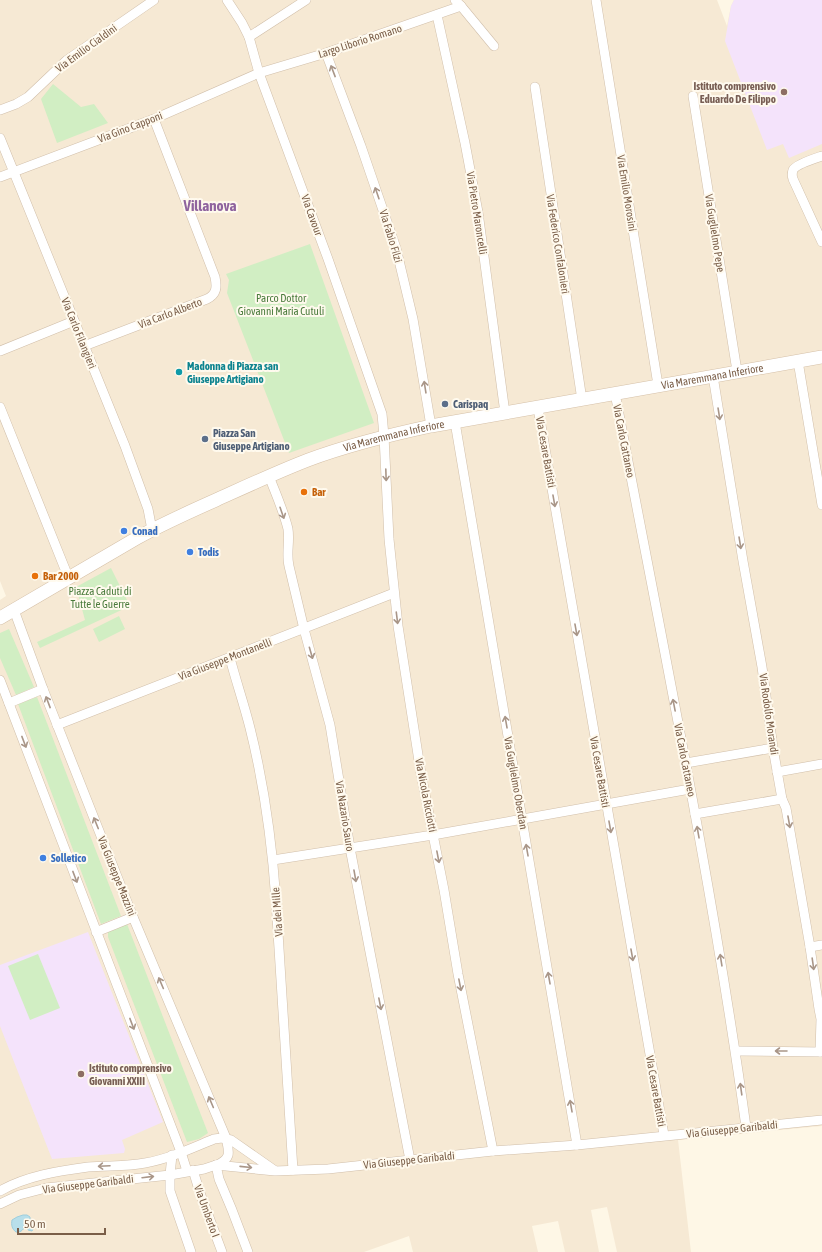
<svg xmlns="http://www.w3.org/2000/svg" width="822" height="1252" font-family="'Asap Condensed',sans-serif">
<rect width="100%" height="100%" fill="#fef7e6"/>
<path fill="#f6e9d4" d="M 0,0 L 717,0 L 727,26 L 731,6 L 734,0 L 822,0 L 822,1126 L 678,1140 L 691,1252 L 617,1252 L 607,1207 L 591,1210 L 599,1252 L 565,1252 L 558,1221 L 532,1226 L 538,1252 L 413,1252 L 409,1236 L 364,1252 L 0,1252 L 0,600 L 6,596 L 0,581 Z"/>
<g fill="#f4e3fb">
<path d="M 734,0 L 822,0 L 822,144 L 789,158 L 783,144 L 767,150 L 725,41 L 731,6 Z"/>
<path d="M 88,932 L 163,1122 L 122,1140 L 125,1149 L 124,1153 L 52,1159 L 0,1026 L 0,965 Z"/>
</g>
<g fill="#d1eec3">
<path d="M 53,84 L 81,107 L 94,104 L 108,123 L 57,143 L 41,99 Z"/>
<path d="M 310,244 L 374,423 L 289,453 L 227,293 L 229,280 L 226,274 Z"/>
<path d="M 111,568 L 130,606 L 40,648 L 37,642 L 85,620 L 76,587 Z"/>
<path d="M 119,616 L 125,629 L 99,642 L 93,629 Z"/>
<path d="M 9,629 L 34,687 L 16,695 L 0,658 L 0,633 Z"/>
<path d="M 37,697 L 121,916 L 101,924 L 18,704 Z"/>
<path d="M 127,924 L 208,1133 L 199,1139 L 187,1142 L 108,937 L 108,931 Z"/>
<path d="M 38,954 L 60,1008 L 30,1020 L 8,966 Z"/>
</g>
<path fill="#b8dfea" stroke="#9ecedd" d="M 23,1215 L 27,1215 L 30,1217 L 30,1224 C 33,1225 34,1228 32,1231 L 28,1230 L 27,1226 C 23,1228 22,1233 16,1232 C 12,1229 11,1225 12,1220 L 17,1217 Z"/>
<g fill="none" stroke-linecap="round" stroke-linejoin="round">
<defs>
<g id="minor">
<path d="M 227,0 L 242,23 L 249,37 L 259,73 L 328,259 L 382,414 L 384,436 L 389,539 L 398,626 L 421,774 L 444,890 L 458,974 L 493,1151"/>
<path d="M 596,0 L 658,385"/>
<path d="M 461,6 L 494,46"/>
<path d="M 437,15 L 465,143 L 478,212 L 505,413"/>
<path d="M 249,37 L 306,0"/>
<path d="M 326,53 L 361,146 L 396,248 L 413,319 L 431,426"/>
<path d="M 535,87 L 582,400"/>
<path d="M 693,96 L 737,371"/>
<path d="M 0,110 L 16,104 L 28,97 L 67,60 L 154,0"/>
<path d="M 0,138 L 125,446 L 148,509 L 152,530"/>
<path d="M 822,156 C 816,158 796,164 793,170 C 792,173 792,176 793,179 L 822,242"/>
<path d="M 0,177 L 154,119 L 259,73 L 326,53 L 461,6 L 455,0"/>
<path d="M 84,346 L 207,299 C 217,294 217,287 215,277 L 154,119"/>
<path d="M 0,351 L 74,321"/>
<path d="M 798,361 L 822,505"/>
<path d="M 713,376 L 743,561 L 762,667 L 773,748 L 782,799 L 786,808 L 810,947 L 819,1009 L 821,1019 L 820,1052"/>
<path d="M 615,393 C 661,637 712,881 746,1127"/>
<path d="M 0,407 L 69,579"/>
<path d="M 538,408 L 664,1135"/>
<path d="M 455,422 L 577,1145"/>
<path d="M 269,476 C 275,492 284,512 288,529 C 290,541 286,554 289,566 L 304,629 L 330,725 L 350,848 L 410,1160"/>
<path d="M 14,610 L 43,689 L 133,917 L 226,1138 C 229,1152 232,1158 217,1165"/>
<path d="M 230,658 C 236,681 244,704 250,728 C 264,784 272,843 276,901 L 293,1170"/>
<path d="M 0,680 L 181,1152 L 187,1171"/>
<path d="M 9,703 L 43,689"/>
<path d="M 57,725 L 394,593"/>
<path d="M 686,763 L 773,748"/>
<path d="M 777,772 L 822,764"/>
<path d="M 695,814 L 782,799"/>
<path d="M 273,860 L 433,835 L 690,789"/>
<path d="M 96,932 L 133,917"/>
<path d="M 810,947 L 822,945"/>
<path d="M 736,1051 L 822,1052"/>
<path d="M 172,1155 L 170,1175 L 170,1191 L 191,1252"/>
<path d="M 216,1165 L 219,1179 L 232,1210 L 248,1252"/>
<path d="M 193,1170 L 200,1193 L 222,1252"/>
<path d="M 0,1191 C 26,1176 58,1171 88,1167 C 107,1165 126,1167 145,1163 C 169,1159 192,1148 214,1139 L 222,1138 L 231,1140 L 274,1170"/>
<path d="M 0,1204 L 19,1195 L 46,1188 L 170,1175 L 204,1169 L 216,1165 L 275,1171 L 328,1169 L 493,1151 L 577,1145 L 822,1120"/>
</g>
<g id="secondary">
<path id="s1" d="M 0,618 L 137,538 C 162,524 189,512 216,500 C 247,486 277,472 308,460 C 348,445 389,435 431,426 L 822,357"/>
</g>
</defs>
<use href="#minor" stroke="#d1bfaa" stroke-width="10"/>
<use href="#secondary" stroke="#d5c0a8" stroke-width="14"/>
<use href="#minor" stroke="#fff" stroke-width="9"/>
<use href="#secondary" stroke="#fff" stroke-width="13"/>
</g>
<defs><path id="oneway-shaft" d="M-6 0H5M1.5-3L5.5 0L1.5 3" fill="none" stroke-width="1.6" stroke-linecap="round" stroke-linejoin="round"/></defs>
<g stroke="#a99688">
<use href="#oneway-shaft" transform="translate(333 71) rotate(-111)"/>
<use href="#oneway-shaft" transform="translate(377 193) rotate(-109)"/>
<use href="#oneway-shaft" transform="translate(425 387) rotate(-99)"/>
<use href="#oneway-shaft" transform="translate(719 414) rotate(81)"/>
<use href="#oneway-shaft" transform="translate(386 475) rotate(88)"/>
<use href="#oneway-shaft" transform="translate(554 501) rotate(80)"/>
<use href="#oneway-shaft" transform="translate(282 513) rotate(71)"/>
<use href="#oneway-shaft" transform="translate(740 543) rotate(81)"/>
<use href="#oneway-shaft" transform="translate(397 618) rotate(83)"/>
<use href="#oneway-shaft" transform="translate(576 630) rotate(80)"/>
<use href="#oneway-shaft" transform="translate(311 653) rotate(74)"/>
<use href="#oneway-shaft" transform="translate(48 702) rotate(-111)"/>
<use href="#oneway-shaft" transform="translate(674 705) rotate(-101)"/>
<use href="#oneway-shaft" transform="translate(506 722) rotate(-100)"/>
<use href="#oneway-shaft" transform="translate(24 742) rotate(69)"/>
<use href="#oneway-shaft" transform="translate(789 822) rotate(80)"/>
<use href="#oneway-shaft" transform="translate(96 823) rotate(-112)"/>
<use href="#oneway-shaft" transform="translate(610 827) rotate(80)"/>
<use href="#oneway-shaft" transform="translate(698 832) rotate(-100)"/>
<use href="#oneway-shaft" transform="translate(527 850) rotate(-100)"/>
<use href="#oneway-shaft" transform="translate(438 857) rotate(79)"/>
<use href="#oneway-shaft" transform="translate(355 876) rotate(80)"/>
<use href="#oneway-shaft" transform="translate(75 877) rotate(69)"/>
<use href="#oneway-shaft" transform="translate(632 955) rotate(80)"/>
<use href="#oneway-shaft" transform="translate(721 960) rotate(-99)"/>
<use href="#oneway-shaft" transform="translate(813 964) rotate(82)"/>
<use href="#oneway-shaft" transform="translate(549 978) rotate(-100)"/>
<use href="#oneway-shaft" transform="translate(161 983) rotate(-113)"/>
<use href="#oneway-shaft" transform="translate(460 985) rotate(79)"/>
<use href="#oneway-shaft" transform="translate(380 1004) rotate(79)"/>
<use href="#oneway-shaft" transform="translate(132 1024) rotate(69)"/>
<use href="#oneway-shaft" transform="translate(781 1051) rotate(-180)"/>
<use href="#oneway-shaft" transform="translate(741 1089) rotate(-98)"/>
<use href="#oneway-shaft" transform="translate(211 1102) rotate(-113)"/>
<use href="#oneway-shaft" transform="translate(571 1106) rotate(-100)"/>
<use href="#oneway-shaft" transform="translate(104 1166) rotate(177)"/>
<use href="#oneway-shaft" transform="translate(246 1167) rotate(6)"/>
<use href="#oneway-shaft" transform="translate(148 1177) rotate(-7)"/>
</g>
<g fill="#8d6e63" stroke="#fffaee" stroke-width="1.5">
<circle cx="784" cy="92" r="4"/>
<circle cx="81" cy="1074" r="4"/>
</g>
<circle fill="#0f9aa8" stroke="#fffaee" stroke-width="1.5" cx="179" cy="372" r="4"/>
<g fill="#5c6f8a" stroke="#fffaee" stroke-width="1.5">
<circle cx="445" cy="404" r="4"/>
<circle cx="205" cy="439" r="4"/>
</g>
<g fill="#e8710a" stroke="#fffaee" stroke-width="1.5">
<circle cx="304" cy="492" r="4"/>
<circle cx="35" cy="576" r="4"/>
</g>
<g fill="#3f7fe0" stroke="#fffaee" stroke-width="1.5">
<circle cx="124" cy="531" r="4"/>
<circle cx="190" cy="552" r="4"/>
<circle cx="43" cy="858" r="4"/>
</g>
<g text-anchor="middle" stroke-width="4" stroke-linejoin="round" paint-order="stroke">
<g font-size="11" fill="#7a5e48" stroke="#fffaee">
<text transform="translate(360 41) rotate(-18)" y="4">Largo Liborio Romano</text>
<text transform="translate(86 48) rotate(-36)" y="4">Via Emilio Cialdini</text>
<text transform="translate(130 127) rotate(-21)" y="4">Via Gino Capponi</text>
<text transform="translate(627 193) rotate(81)" y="4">Via Emilio Morosini</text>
<text transform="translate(477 213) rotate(81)" y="4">Via Pietro Maroncelli</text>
<text transform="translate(312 215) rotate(70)" y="4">Via Cavour</text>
<text transform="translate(715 233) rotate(81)" y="4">Via Guglielmo Pepe</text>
<text transform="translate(391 236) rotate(73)" y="4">Via Fabio Filzi</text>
<text transform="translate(558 244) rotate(81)" y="4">Via Federico Confalonieri</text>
<text transform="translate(170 313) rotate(-21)" y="4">Via Carlo Alberto</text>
<text transform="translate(79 333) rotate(68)" y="4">Via Carlo Filangieri</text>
<text dy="4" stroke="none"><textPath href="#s1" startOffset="760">Via Maremmana Inferiore</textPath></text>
<text dy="4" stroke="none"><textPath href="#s1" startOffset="436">Via Maremmana Inferiore</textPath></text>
<text transform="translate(624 441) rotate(79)" y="4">Via Carlo Cattaneo</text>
<text transform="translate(546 452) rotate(80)" y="4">Via Cesare Battisti</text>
<text transform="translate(225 659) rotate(-21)" y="4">Via Giuseppe Montanelli</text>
<text transform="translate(769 714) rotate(82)" y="4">Via Rodolfo Morandi</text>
<text transform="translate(685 760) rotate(79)" y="4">Via Carlo Cattaneo</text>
<text transform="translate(600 772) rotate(80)" y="4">Via Cesare Battisti</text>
<text transform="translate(516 783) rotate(80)" y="4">Via Guglielmo Oberdan</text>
<text transform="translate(426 795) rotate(79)" y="4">Via Nicola Ricciotti</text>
<text transform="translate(345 816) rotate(81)" y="4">Via Nazario Sauro</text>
<text transform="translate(117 876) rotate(68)" y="4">Via Giuseppe Mazzini</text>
<text transform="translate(277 912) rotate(-94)" y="4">Via dei Mille</text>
<text transform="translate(656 1091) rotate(80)" y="4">Via Cesare Battisti</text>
<text transform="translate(732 1129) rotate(-6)" y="4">Via Giuseppe Garibaldi</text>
<text transform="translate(409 1160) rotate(-6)" y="4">Via Giuseppe Garibaldi</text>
<text transform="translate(88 1184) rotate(-7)" y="4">Via Giuseppe Garibaldi</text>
<text transform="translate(207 1211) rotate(70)" y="4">Via Umberto I</text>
</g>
<g font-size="11" font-weight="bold" fill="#785e54" stroke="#fffaee" text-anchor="end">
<text x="776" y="90">Istituto comprensivo<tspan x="776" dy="13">Eduardo De Filippo</tspan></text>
<text x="89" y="1072" text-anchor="start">Istituto comprensivo<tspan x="89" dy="13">Giovanni XXIII</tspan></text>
</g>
<g font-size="11" fill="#4a7b3c" stroke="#fffaee">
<text x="281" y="302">Parco Dottor<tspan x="281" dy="13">Giovanni Maria Cutuli</tspan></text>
<text x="100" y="595">Piazza Caduti di<tspan x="100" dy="13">Tutte le Guerre</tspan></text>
</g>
<g font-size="11" font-weight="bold" fill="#0d838f" stroke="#fffaee" text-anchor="start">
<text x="187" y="370">Madonna di Piazza san<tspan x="187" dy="13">Giuseppe Artigiano</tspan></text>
</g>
<g font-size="11" font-weight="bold" fill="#4e5e75" stroke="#fffaee" text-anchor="start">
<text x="453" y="408">Carispaq</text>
<text x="213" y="437">Piazza San<tspan x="213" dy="13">Giuseppe Artigiano</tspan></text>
</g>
<g font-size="11" font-weight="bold" fill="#c56008" stroke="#fffaee" text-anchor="start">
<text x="312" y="496">Bar</text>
<text x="43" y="580">Bar 2000</text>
</g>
<g font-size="11" font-weight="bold" fill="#366cbe" stroke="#fffaee" text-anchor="start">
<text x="132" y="535">Conad</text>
<text x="198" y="556">Todis</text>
<text x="51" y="862">Solletico</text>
</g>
<g font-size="15" font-weight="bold" fill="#8f639e" stroke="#fffaee">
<text x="210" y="211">Villanova</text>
</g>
</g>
<path d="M18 1228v6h87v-6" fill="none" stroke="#7a5e48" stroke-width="2"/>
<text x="24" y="1228" font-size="12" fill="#7a5e48" stroke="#fffaee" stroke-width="3" paint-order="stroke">50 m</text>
</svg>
